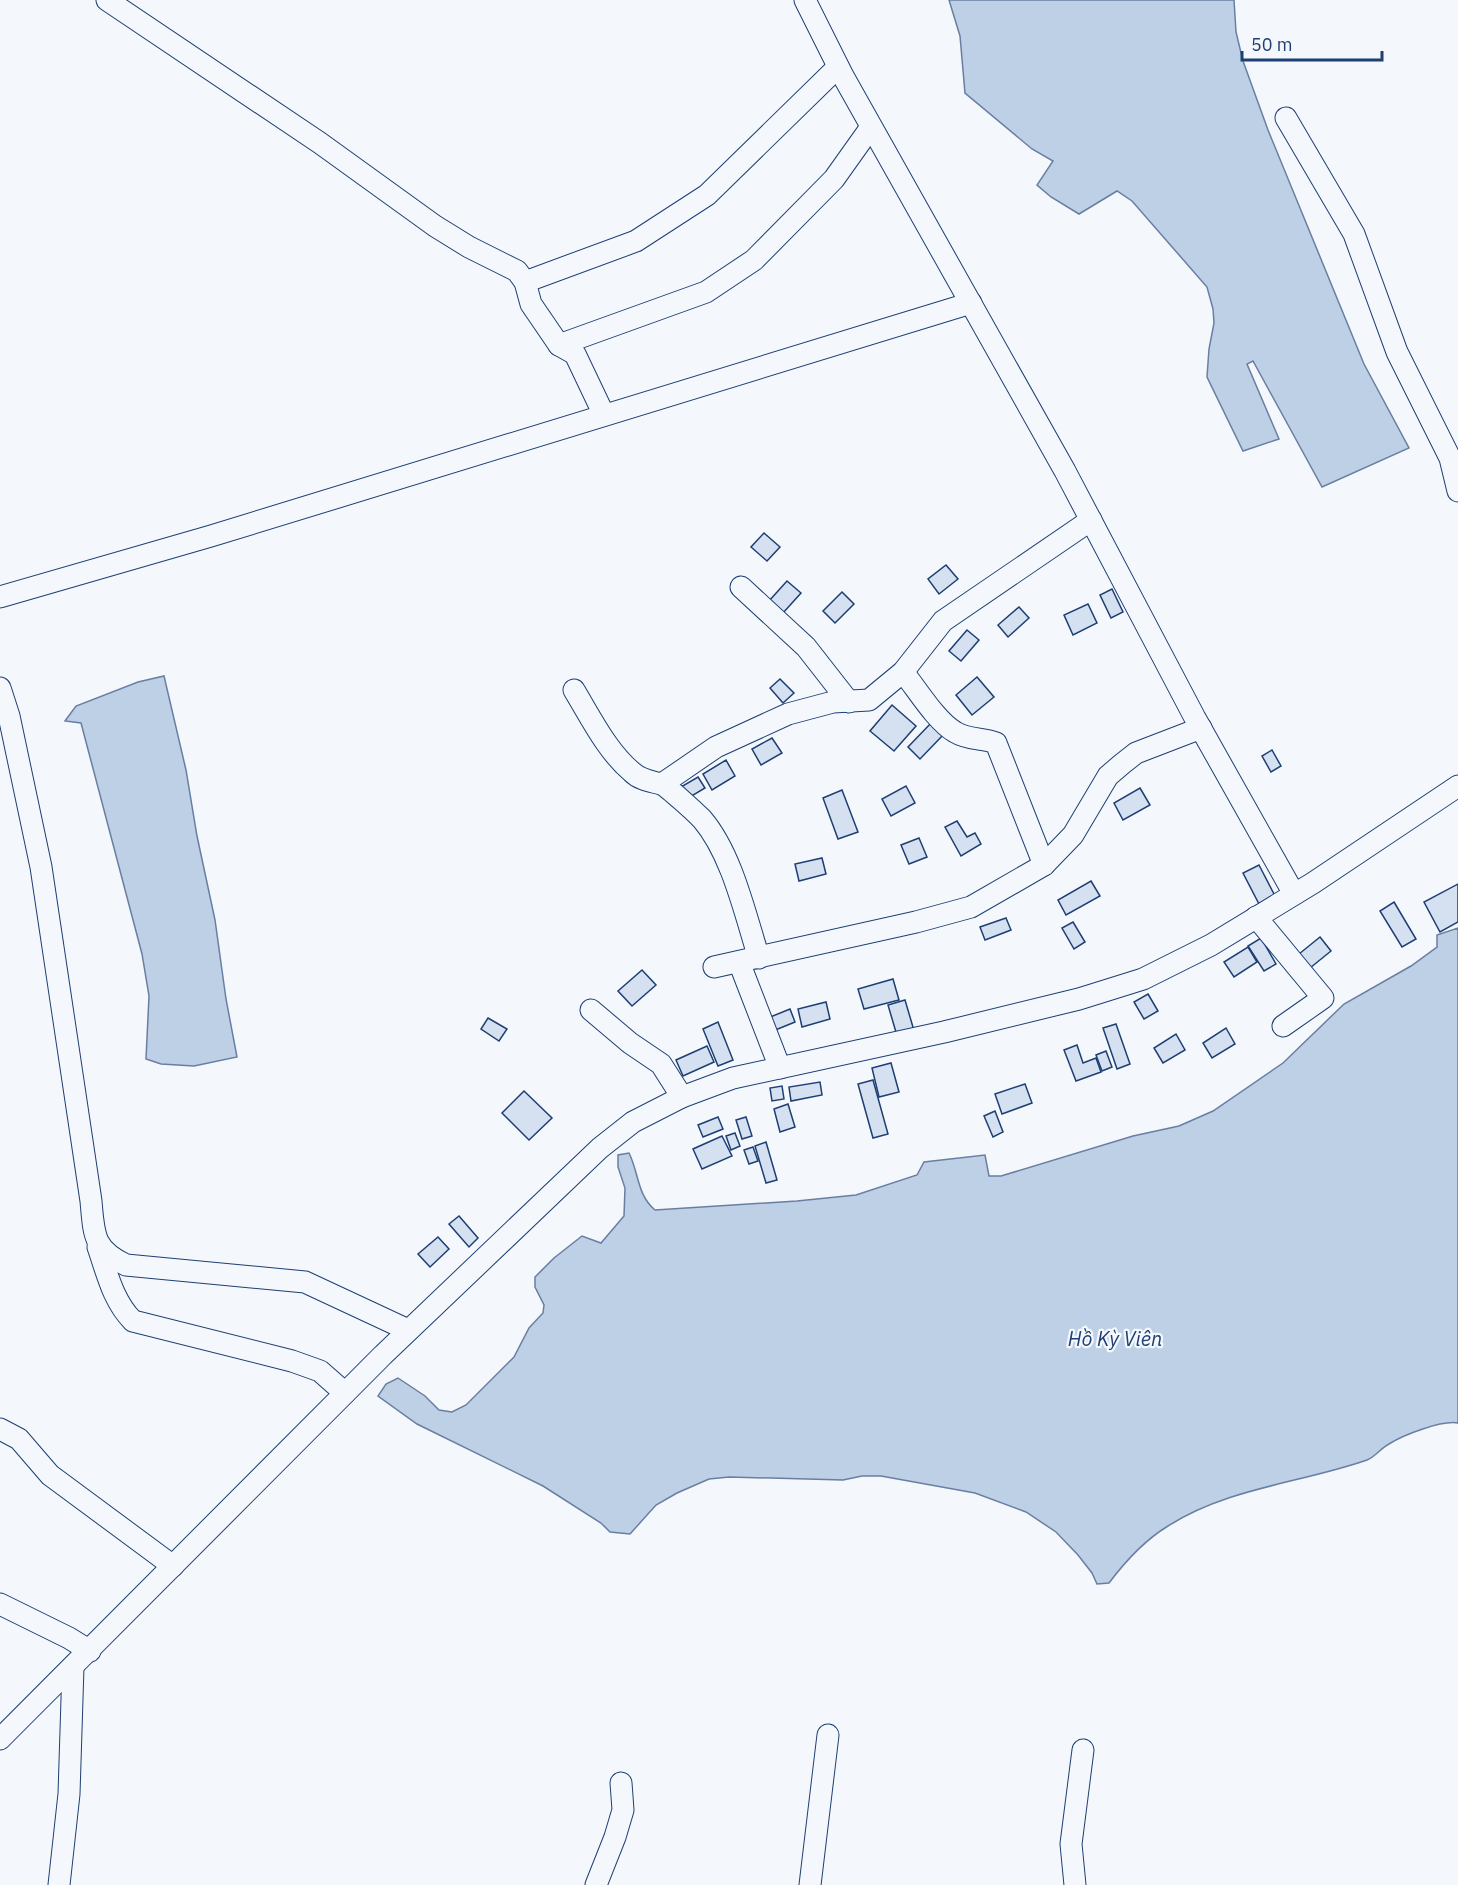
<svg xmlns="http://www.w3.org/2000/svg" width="1458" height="1885" font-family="'IBM Plex Sans',sans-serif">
<rect width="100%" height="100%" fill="#f4f7fb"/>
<g fill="#bed0e5" stroke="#687fa3" stroke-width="1.5">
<path d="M 949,0 L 1234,0 L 1236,32 L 1243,61 L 1268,130 L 1364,364 L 1409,448 L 1322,487 L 1253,361 L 1247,364 L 1279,439 L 1243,451 L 1207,377 L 1209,349 L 1214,323 L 1213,309 L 1207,287 L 1132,201 L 1117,191 L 1079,214 L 1051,197 L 1037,185 L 1053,161 L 1032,149 L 965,93 L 960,36 Z"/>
<path d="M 164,676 L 186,770 L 197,836 L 215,920 L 226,999 L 237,1057 L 194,1066 L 161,1064 L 146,1059 L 149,996 L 142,954 L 81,723 L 65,721 L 76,706 L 138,682 Z"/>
<path d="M 1458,928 L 1458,1423 C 1442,1420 1403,1435 1389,1444 C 1381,1448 1375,1457 1367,1460 C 1301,1483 1227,1488 1168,1526 C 1145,1540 1124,1563 1109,1583 L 1097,1584 L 1092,1573 L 1078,1555 L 1056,1532 L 1026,1512 L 975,1493 L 881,1476 L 862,1476 L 843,1480 L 729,1477 L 709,1479 L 677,1493 L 656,1505 L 630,1534 L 610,1532 L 601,1523 L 543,1486 L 417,1424 L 378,1396 L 386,1384 L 398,1378 L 425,1396 L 439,1410 L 452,1412 L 466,1405 L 514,1357 L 529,1328 L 543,1313 L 544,1305 L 535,1287 L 535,1277 L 554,1258 L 582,1236 L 601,1243 L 624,1216 L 625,1188 L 618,1167 L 618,1155 L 629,1153 C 639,1173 637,1195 655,1210 L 797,1201 L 856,1195 L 917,1175 L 924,1162 L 985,1155 L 989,1176 L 1001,1176 L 1133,1136 L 1179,1126 L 1213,1111 L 1283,1063 L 1344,1004 L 1411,966 L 1437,947 L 1437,935 Z"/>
</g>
<g fill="#d5e0f0" stroke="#1d3f73" stroke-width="1.5">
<path d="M 764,533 L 780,547 L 767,561 L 751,547 Z"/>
<path d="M 946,565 L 958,579 L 939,594 L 928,579 Z"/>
<path d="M 787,581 L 801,593 L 783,613 L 769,601 Z"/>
<path d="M 1112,589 L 1123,612 L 1111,618 L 1100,595 Z"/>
<path d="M 842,592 L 854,604 L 835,623 L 823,611 Z"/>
<path d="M 1088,604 L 1097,623 L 1073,635 L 1064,615 Z"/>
<path d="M 1019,607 L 1029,618 L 1008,637 L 998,625 Z"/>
<path d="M 967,630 L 979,640 L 961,661 L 949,651 Z"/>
<path d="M 977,677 L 994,697 L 972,715 L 956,695 Z"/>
<path d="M 780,679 L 794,693 L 783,703 L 770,688 Z"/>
<path d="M 892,705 L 916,726 L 894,751 L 870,731 Z"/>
<path d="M 932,722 L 944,734 L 920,759 L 908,747 Z"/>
<path d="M 772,738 L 782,753 L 761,765 L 752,749 Z"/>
<path d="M 1272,750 L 1281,766 L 1271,772 L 1262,756 Z"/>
<path d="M 726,760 L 735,776 L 712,790 L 703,774 Z"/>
<path d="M 698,777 L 705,788 L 690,797 L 674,791 Z"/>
<path d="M 906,786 L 915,803 L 891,816 L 882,799 Z"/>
<path d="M 1140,788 L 1150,805 L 1123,820 L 1114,803 Z"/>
<path d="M 842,790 L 858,832 L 838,839 L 823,798 Z"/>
<path d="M 957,821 L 967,837 L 975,833 L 981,844 L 961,856 L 945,827 Z"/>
<path d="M 919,838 L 927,857 L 909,864 L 901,845 Z"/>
<path d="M 822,858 L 826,874 L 799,881 L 795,864 Z"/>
<path d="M 1259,865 L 1275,896 L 1259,904 L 1243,873 Z"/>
<path d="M 1091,881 L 1100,896 L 1066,915 L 1058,900 Z"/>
<path d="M 1458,884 L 1458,922 L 1440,932 L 1424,902 Z"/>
<path d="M 1394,902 L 1416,939 L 1402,947 L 1380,911 Z"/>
<path d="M 1006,918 L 1011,930 L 985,940 L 980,927 Z"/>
<path d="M 1073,922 L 1085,942 L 1074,949 L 1062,928 Z"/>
<path d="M 1320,937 L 1331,951 L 1310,968 L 1299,954 Z"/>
<path d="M 1261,938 L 1276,964 L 1264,971 L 1248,946 Z"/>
<path d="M 1248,947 L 1257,962 L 1234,977 L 1224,962 Z"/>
<path d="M 642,970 L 656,985 L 632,1006 L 618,991 Z"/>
<path d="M 893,979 L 899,1000 L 864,1009 L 858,989 Z"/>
<path d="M 1148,994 L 1158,1011 L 1144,1019 L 1134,1002 Z"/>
<path d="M 905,1000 L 915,1034 L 898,1039 L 888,1005 Z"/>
<path d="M 826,1002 L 830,1019 L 802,1027 L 798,1009 Z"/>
<path d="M 790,1009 L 795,1022 L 768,1033 L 763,1020 Z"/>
<path d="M 488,1018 L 507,1029 L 499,1041 L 481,1029 Z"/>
<path d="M 718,1022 L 733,1060 L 718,1066 L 703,1029 Z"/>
<path d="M 1116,1024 L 1130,1064 L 1117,1069 L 1103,1028 Z"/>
<path d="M 1226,1028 L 1235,1044 L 1212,1058 L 1203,1043 Z"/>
<path d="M 1176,1034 L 1185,1050 L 1163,1063 L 1154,1048 Z"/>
<path d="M 1077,1045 L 1083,1063 L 1096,1058 L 1101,1072 L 1076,1081 L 1064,1050 Z"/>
<path d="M 707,1046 L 714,1062 L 683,1076 L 676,1060 Z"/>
<path d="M 1106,1051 L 1112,1067 L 1102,1071 L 1096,1055 Z"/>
<path d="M 891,1063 L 899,1092 L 879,1097 L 872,1068 Z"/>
<path d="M 873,1080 L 888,1134 L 873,1138 L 858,1084 Z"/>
<path d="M 820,1082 L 822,1095 L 791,1101 L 789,1087 Z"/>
<path d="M 1025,1084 L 1032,1103 L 1002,1114 L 995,1094 Z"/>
<path d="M 782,1086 L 784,1099 L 772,1101 L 770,1088 Z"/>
<path d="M 524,1091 L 552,1118 L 529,1140 L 502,1113 Z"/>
<path d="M 788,1104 L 795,1127 L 780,1132 L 774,1109 Z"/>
<path d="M 995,1111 L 1003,1132 L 993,1137 L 984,1116 Z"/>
<path d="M 718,1117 L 723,1129 L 703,1137 L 698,1125 Z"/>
<path d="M 746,1117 L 752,1136 L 742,1139 L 736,1120 Z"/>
<path d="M 735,1133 L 740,1146 L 731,1150 L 726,1136 Z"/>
<path d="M 722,1136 L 732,1156 L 702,1169 L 693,1149 Z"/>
<path d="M 766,1142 L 777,1180 L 766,1183 L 755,1146 Z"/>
<path d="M 753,1147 L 758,1161 L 749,1164 L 744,1150 Z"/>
<path d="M 459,1216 L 478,1238 L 469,1247 L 449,1224 Z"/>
<path d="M 438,1237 L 449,1249 L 430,1267 L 418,1254 Z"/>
</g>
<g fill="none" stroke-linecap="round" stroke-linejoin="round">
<defs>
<g id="minor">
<path d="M 107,0 L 320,143 L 435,226 L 469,247 L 517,271 L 525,282 L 531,304 L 544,323 L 559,345 L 575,354 L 604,415"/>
<path d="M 805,0 L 843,76 L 1065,471 L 1195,718 L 1294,894"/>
<path d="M 1286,118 L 1354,234 L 1397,352 L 1450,458 L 1458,491"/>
<path d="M 525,282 L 636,241 L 707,195 L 838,67"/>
<path d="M 559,345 L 706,292 L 754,260 L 834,179 L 871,127"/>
<path d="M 741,587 L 806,647 L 849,702"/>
<path d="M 0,597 L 211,536 L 971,303"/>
<path d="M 903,672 C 917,689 936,721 955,732 C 968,740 983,738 996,743 L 1044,865"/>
<path d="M 0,688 L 9,716 L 41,867 L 91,1201 C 94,1235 93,1249 126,1265 L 305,1282 L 408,1330"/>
<path d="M 574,690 C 591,718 607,751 632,772 C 640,780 650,781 661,784 C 667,786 696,813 702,819 C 732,854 745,914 759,958"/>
<path d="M 662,784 L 716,747 L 788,714 L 833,702 L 869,700 L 903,672 L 943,621 L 1091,520"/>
<path d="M 1256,917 L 1323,998 L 1283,1026"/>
<path d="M 739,962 L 780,1068"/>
<path d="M 714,967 L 916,922 L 971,907 L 1044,865 L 1073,835 L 1108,776 L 1122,764 L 1136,753 L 1201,728"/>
<path d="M 591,1010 L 630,1043 L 661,1064 L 682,1097"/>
<path d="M 98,1247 C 107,1273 113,1301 133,1321 L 292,1361 L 320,1371 L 345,1393"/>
<path d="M 0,1429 L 19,1439 L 50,1475 L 173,1566"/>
<path d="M 0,1604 L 69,1638 L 90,1651"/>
<path d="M 0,1739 L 383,1355 L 600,1148 L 633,1122 L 682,1097 L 733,1078 L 944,1032 L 1079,999 L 1143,979 L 1211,945 L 1313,883 L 1458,786"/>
<path d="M 59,1885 L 69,1794 L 73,1667"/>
<path d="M 596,1885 L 615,1837 L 623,1810 L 621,1783"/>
<path d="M 810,1885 L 828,1735"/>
<path d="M 1075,1885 L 1071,1844 L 1083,1750"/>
</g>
</defs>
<use href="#minor" stroke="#1d3f73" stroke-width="23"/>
<use href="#minor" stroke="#f4f7fb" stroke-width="21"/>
</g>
<g text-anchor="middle" stroke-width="4.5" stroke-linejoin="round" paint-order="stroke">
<g font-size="20" font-style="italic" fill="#1d3f73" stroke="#f4f7fb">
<text x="1115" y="1346">Hồ Kỳ Viên</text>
</g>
</g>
<path d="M1242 51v9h140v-9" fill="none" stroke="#1d3f73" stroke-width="3"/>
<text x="1251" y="51" font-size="18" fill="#1d3f73" stroke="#f4f7fb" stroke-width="4.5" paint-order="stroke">50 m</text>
</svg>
